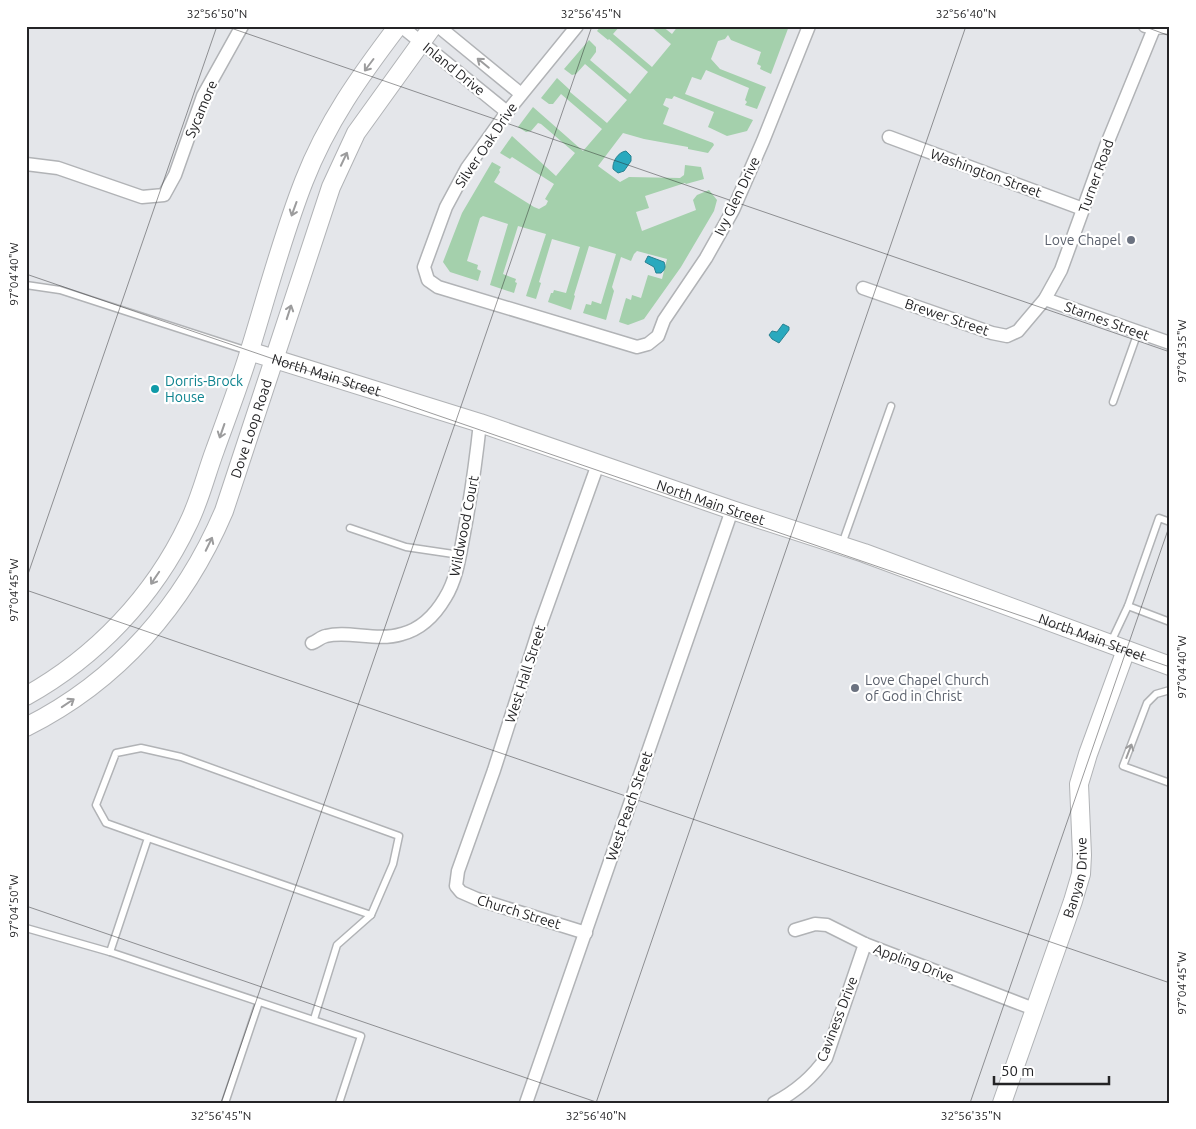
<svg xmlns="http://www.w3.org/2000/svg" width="1196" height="1129" font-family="Ubuntu,sans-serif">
<rect width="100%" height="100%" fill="#e4e6ea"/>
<path fill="#a4d0ac" d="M 601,26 L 620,26 L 613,34 L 652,67 L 671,44 L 650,26 L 662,26 L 672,34 L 678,26 L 684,29 L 689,26 L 789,26 L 771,74 L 760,69 L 761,66 L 757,64 L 761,52 L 731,40 L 728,35 L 725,39 L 718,41 L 711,59 L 720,69 L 766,87 L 757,109 L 745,105 L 747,102 L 745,100 L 749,88 L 706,70 L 701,80 L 692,77 L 685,94 L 753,120 L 747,131 L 727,136 L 708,127 L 714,112 L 674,96 L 672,99 L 666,98 L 663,105 L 669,108 L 663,124 L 713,143 L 714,145 L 708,153 L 688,149 L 688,147 L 644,139 L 623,133 L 598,166 L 620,182 L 629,177 L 680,178 L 684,175 L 685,165 L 701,167 L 704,179 L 686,184 L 685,183 L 645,196 L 649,208 L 636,212 L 642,231 L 696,210 L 693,200 L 697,195 L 709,190 L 717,200 L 714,211 L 681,267 L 644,319 L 628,325 L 619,322 L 626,298 L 631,300 L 632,295 L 641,298 L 648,275 L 662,279 L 667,259 L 637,251 L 634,254 L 631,261 L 621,257 L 612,287 L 614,291 L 606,320 L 583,313 L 586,304 L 591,305 L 592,301 L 601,304 L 616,254 L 589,246 L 574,295 L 575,296 L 571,310 L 548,302 L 551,293 L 553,293 L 554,290 L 566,293 L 580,247 L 552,239 L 539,282 L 541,283 L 536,299 L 526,296 L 546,234 L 518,226 L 503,274 L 516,279 L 515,282 L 517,283 L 514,293 L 490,285 L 508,224 L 483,216 L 480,218 L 467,261 L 478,265 L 477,269 L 481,271 L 478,281 L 450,272 L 443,262 L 462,213 L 492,162 L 501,167 L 499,170 L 500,172 L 494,182 L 534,207 L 539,209 L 546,205 L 548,201 L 545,199 L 554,184 L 512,157 L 510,159 L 500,153 L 512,136 L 556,176 L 575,153 L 541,124 L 538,123 L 531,131 L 526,132 L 518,127 L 533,107 L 583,151 L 602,129 L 561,94 L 553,104 L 549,104 L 541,98 L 557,78 L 570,90 L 570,92 L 607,123 L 627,100 L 585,64 L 576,74 L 572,75 L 564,69 L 589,40 L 596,47 L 596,52 L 590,60 L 630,94 L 648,72 L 609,39 L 608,40 L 597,31 Z"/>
<g fill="#2aa9be" stroke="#288190">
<path d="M 626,151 L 631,156 L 631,161 L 624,171 L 618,173 L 613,169 C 612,162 618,152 626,151 Z"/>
<path d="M 648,256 L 664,262 C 666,267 665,270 661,273 L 656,273 L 654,267 L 645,262 Z"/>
<path d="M 783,324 L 789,327 L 789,330 L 779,343 L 772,339 L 769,335 L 772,331 L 777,332 Z"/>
</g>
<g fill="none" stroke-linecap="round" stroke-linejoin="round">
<defs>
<g id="lane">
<path d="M 26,285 L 60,290 L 248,351"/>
<path d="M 1113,402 L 1138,332"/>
<path d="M 350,528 L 406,547 L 460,555"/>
<path d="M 842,544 L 891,406"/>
<path d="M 1128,606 L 1170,622"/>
<path d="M 1111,642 L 1128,606 L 1159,518 L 1170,522"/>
<path d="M 1170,690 L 1156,694 L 1147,703 L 1123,766 L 1170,783"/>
<path d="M 148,838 L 371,915"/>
<path d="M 26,928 L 110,952 L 361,1036 L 339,1103"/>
<path d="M 110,952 L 148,838 L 106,823 L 96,805 L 116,753 L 141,748 L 181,757 L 399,836 L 393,864 L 371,915 L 337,945 L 314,1019"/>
<path d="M 225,1103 L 259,1002"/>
</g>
<g id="street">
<path d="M 401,26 L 507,112"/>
<path d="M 438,26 L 521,94"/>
<path d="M 577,26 L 507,112 L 467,168 L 446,207 L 424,267 L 428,280 L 438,287 L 637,347 L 648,344 L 658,336 L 664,320 L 706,258 L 733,210 L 763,141 L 809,26"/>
<path d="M 1145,26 C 1158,31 1160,25 1170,28"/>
<path d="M 889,137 L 1083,209"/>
<path d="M 26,164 L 58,168 L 142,197 L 164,195 L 175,175 L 203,96 L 242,26"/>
<path d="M 863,288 L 992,333 L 1007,336 L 1018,331 L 1045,299 L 1061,270 L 1106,146 L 1155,26"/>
<path d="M 1045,299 L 1170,343"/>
<path d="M 312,643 C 317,641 321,637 326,636 C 348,630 376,642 402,634 C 421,629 435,615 445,598 C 457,579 460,554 464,533 C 471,496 476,460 480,423"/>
<path d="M 795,930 L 815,924 L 827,925 L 865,944 L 1034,1009"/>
<path d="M 586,933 L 477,899 L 461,892 L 456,886 L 458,871 L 494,770 L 541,623 L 598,464"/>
<path d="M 526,1103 L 732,510"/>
<path d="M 774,1103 C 795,1092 813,1077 826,1058 L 865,944"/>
</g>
<g id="secondary">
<path id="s1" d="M 249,351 L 480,423 L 732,510 L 864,553 L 1170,666"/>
<path d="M 26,696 C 96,657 154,596 188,524 C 200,500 206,474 215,450 C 227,417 239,385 249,353 C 267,295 282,237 304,181 C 327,122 360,76 398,26"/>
<path id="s2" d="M 26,727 C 118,681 184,605 224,511 L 331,187 L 356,133 L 433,26"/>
<path id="s3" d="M 1002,1103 L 1073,901 L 1081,874 L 1082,855 L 1079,784 L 1088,754 L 1126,650"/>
</g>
</defs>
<use href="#lane" stroke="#b1b3b6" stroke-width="9"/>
<use href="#street" stroke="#b1b3b6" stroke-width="15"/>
<use href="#secondary" stroke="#b1b3b6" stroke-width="20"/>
<use href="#lane" stroke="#fff" stroke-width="6"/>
<use href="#street" stroke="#fff" stroke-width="12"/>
<use href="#secondary" stroke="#fff" stroke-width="18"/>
</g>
<defs><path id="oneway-shaft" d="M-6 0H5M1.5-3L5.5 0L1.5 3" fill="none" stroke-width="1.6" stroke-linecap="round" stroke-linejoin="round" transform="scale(1.25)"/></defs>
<g stroke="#9c9c9d">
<use href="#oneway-shaft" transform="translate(483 63) rotate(-141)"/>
<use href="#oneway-shaft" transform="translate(369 65) rotate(127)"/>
<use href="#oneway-shaft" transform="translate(344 159) rotate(-65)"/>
<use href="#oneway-shaft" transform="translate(294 209) rotate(110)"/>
<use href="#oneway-shaft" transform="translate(289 312) rotate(-72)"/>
<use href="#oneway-shaft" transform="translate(222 431) rotate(109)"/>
<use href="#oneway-shaft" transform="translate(209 544) rotate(-64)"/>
<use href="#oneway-shaft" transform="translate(155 578) rotate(124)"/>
<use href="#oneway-shaft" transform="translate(68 703) rotate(-34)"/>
<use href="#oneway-shaft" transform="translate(1129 751) rotate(-69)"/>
</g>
<path fill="none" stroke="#242426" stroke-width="1" stroke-opacity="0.45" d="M 225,26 L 1170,352M 1143,26 L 1170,36M 26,274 L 1170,667M 26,580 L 217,26M 26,590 L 1170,983M 26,906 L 599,1103M 221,1103 L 592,26M 596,1103 L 966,26M 970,1103 L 1170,524"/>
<g fill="#6b7280" stroke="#fff" stroke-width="2">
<circle cx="1131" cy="240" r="5"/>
<circle cx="855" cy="688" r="5"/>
</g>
<circle fill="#0f9aa8" stroke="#fff" stroke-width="2" cx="155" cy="389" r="5"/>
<g text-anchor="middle" stroke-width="4.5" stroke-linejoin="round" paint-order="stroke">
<g font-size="14" fill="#242426" stroke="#fff">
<text transform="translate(454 69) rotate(39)" y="5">Inland Drive</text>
<text transform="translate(201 109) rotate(-67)" y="5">Sycamore</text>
<text transform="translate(486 145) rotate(-56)" y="5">Silver Oak Drive</text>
<text transform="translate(986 173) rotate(20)" y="5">Washington Street</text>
<text transform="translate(1096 176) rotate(-70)" y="5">Turner Road</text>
<text transform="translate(737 196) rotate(-64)" y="5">Ivy Glen Drive</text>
<text transform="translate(947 317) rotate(19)" y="5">Brewer Street</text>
<text transform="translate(1107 321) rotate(20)" y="5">Starnes Street</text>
<text dy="5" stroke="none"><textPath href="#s1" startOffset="81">North Main Street</textPath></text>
<text dy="5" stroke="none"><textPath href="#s2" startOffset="386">Dove Loop Road</textPath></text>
<text dy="5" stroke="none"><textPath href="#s1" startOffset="486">North Main Street</textPath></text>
<text transform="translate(464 526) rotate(-79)" y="5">Wildwood Court</text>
<text dy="5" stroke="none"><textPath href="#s1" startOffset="891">North Main Street</textPath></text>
<text transform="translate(525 674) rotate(-72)" y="5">West Hall Street</text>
<text transform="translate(629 806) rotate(-71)" y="5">West Peach Street</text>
<text dy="5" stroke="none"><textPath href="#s3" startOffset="238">Banyan Drive</textPath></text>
<text transform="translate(519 912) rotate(17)" y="5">Church Street</text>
<text transform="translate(914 963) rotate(21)" y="5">Appling Drive</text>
<text transform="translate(837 1019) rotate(-69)" y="5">Caviness Drive</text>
</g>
<g font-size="14" fill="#5b616d" stroke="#fff" text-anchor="end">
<text x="1121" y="245">Love Chapel</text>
<text x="865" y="685" text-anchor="start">Love Chapel Church<tspan x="865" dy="16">of God in Christ</tspan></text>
</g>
<g font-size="14" fill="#0d838f" stroke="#fff" text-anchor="start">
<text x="165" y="386">Dorris-Brock<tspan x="165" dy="16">House</tspan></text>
</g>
</g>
<rect width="1196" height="1129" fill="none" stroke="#ffffff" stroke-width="55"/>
<path d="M994 1076v8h115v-8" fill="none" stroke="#242426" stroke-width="2.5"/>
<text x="1001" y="1076" font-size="15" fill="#242426" stroke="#ffffff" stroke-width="4" paint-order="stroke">50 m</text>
<rect x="28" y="28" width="1140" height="1074" fill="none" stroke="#242426" stroke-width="2"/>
<g font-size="12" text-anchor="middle" fill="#242426">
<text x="217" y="18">32°56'50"N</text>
<text x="591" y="18">32°56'45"N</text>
<text x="966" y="18">32°56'40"N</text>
<text transform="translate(14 274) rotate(-90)" y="4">97°04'40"W</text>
<text transform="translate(1182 351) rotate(-90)" y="4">97°04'35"W</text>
<text transform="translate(14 590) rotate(-90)" y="4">97°04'45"W</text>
<text transform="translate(1182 667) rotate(-90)" y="4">97°04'40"W</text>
<text transform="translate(14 906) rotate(-90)" y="4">97°04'50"W</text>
<text transform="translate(1182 983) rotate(-90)" y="4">97°04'45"W</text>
<text x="221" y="1120">32°56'45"N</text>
<text x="596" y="1120">32°56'40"N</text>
<text x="971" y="1120">32°56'35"N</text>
</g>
</svg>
